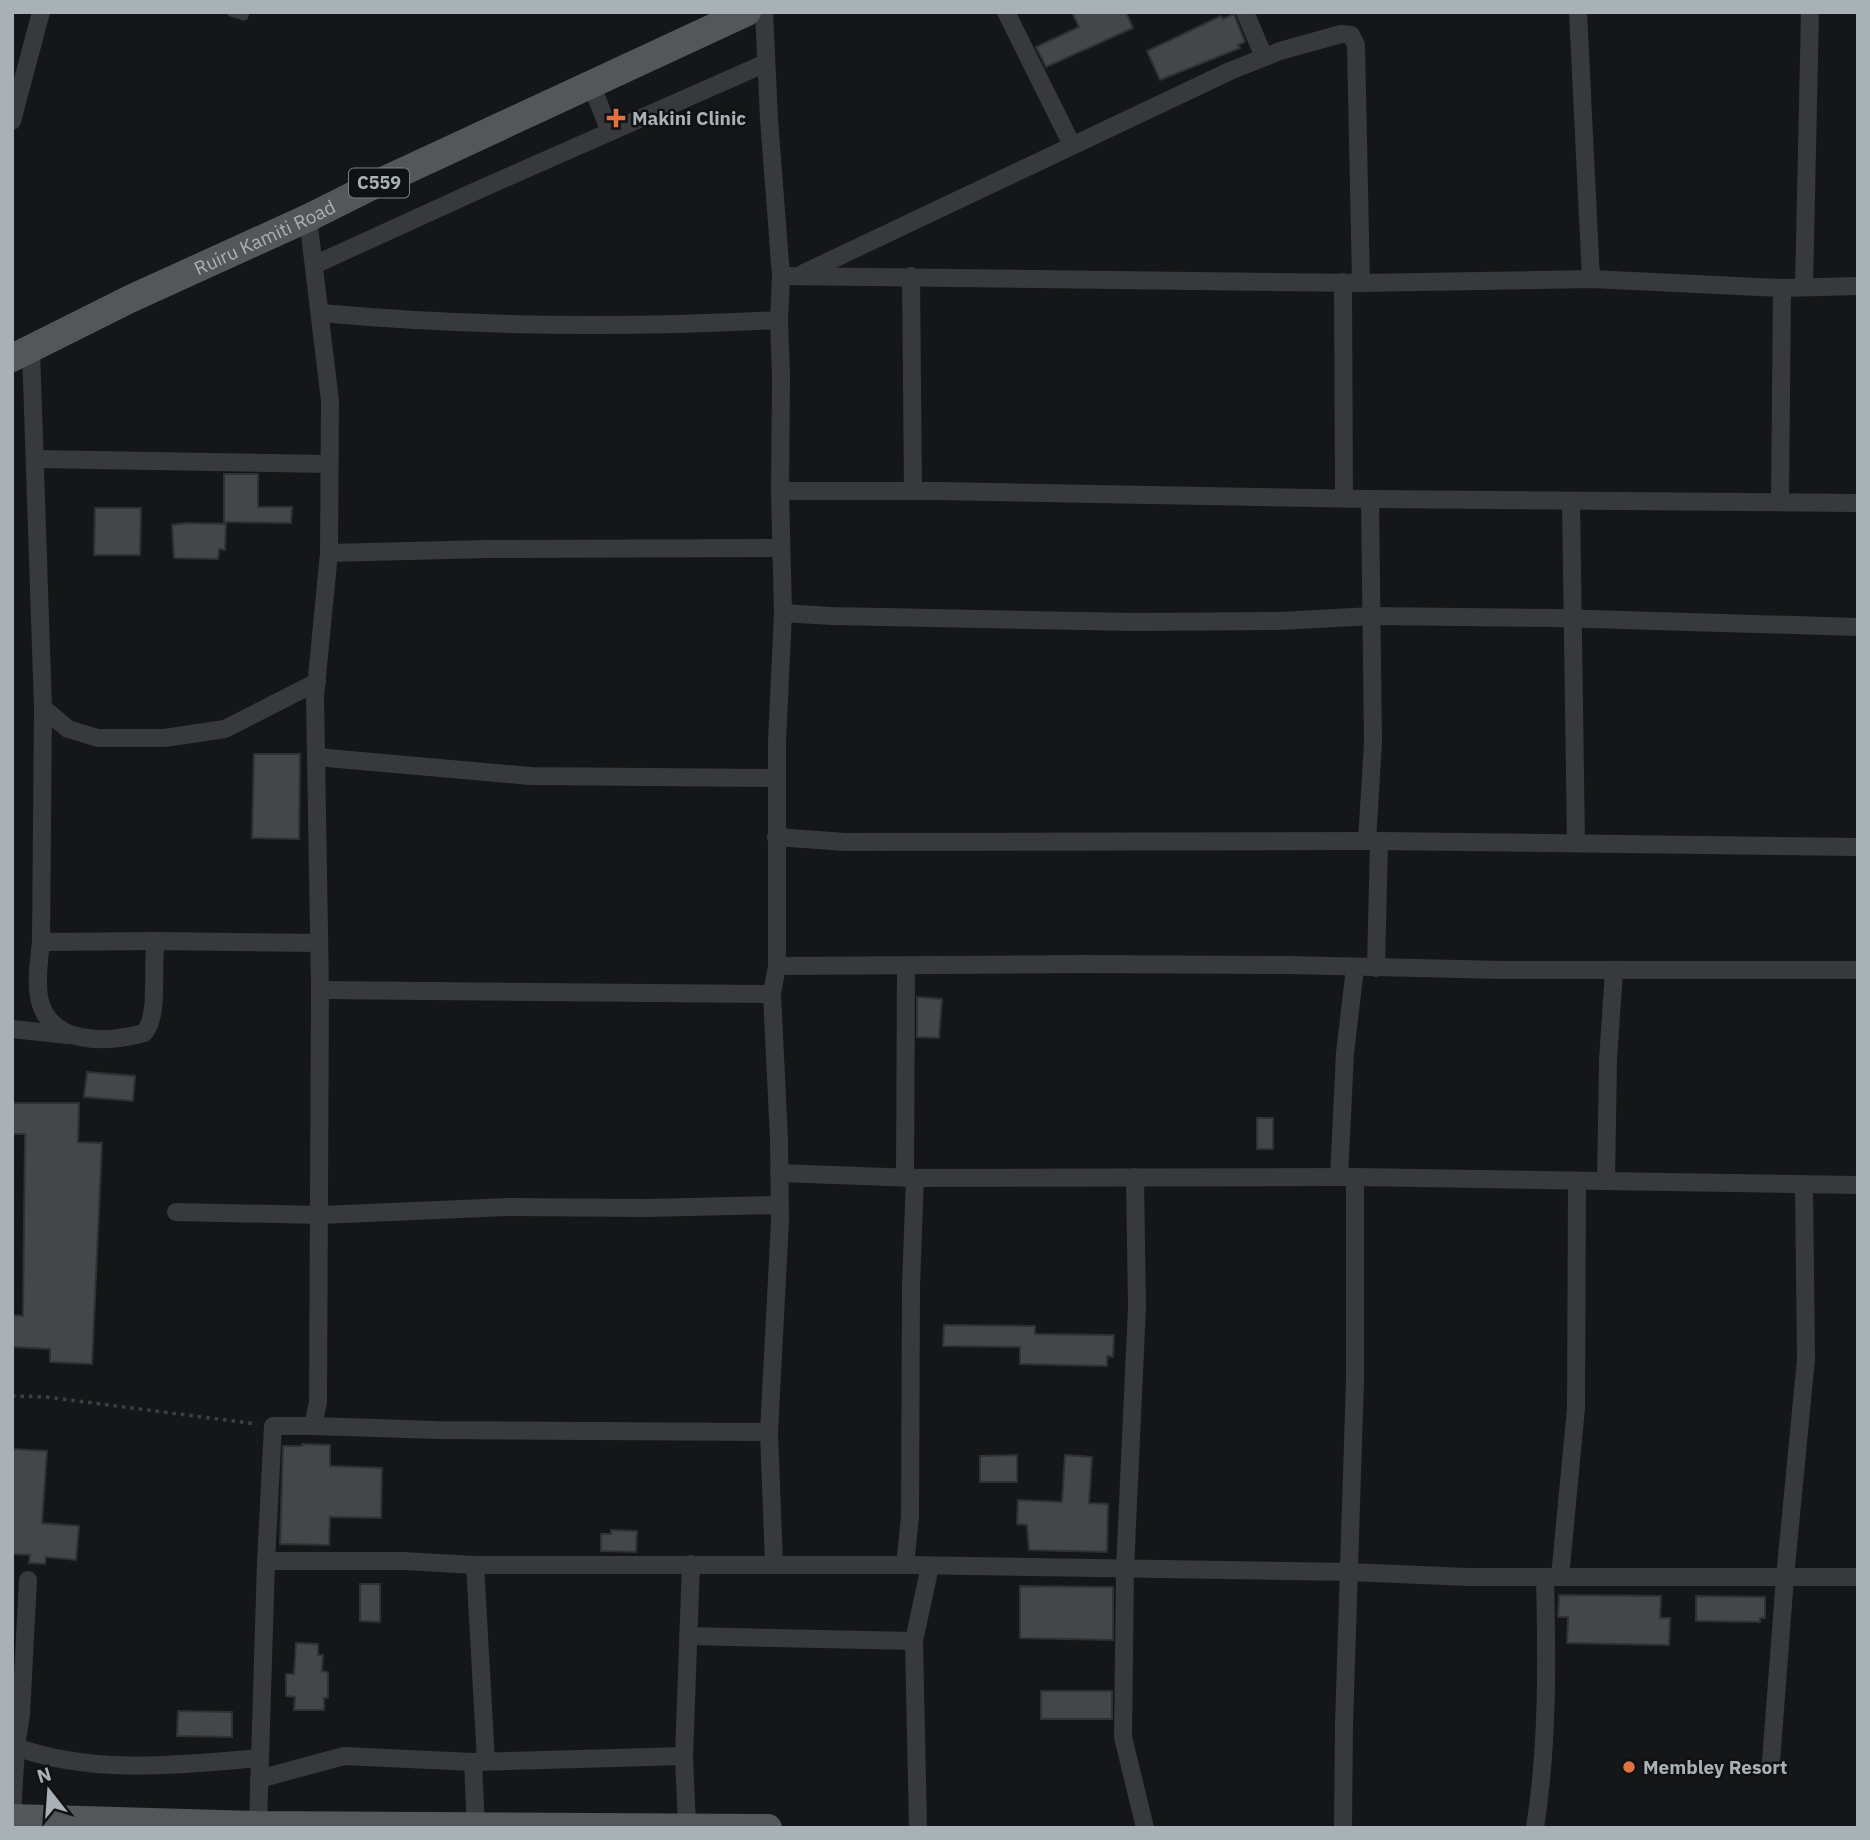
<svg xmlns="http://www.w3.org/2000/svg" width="1870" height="1840" font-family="'IBM Plex Sans',sans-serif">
<rect width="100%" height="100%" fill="#151617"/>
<g fill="#44474a" stroke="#2f3133" stroke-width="2">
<path d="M 1072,12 L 1126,12 L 1133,28 L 1046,67 L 1036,47 L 1079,27 Z"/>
<path d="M 1234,14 L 1245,42 L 1238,45 L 1240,48 L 1160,80 L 1147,51 L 1221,16 L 1223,19 Z"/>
<path d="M 224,474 L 258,474 L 258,507 L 292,507 L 291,523 L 224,522 Z"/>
<path d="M 95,508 L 141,508 L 140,555 L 94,555 Z"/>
<path d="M 188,523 L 226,524 L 225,550 L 219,549 L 218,559 L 174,558 L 172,525 Z"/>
<path d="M 254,754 L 300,754 L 299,839 L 252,838 Z"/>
<path d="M 917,997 L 942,999 L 939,1038 L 917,1037 Z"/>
<path d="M 87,1072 L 135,1076 L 133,1101 L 84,1097 Z"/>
<path d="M 12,1103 L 79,1103 L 78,1142 L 102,1143 L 92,1364 L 50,1362 L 50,1349 L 12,1347 L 12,1315 L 23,1316 L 25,1134 L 12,1134 Z"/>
<rect x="1257" y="1118" width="16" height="31"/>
<path d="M 944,1325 L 1035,1326 L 1035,1334 L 1114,1335 L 1113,1357 L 1107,1356 L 1107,1366 L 1020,1364 L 1020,1347 L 943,1346 Z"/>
<path d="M 302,1444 L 330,1445 L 330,1466 L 382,1468 L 381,1518 L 330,1517 L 329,1545 L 280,1544 L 283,1446 L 302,1446 Z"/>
<path d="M 12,1449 L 47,1451 L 42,1523 L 79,1526 L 76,1560 L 46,1557 L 45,1564 L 29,1563 L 30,1555 L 12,1554 Z"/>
<path d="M 1017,1455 L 1017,1482 L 980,1482 L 980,1456 Z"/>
<path d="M 1065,1455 L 1092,1457 L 1089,1503 L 1108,1504 L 1107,1552 L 1029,1550 L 1027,1525 L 1017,1524 L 1018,1500 L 1062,1502 Z"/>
<path d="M 611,1530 L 637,1531 L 636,1552 L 601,1551 L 601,1534 L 611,1534 Z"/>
<path d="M 360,1584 L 380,1584 L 380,1622 L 360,1621 Z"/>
<path d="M 1020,1586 L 1113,1587 L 1113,1640 L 1020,1638 Z"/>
<path d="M 1559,1595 L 1661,1596 L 1660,1618 L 1670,1618 L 1669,1645 L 1567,1643 L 1568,1617 L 1558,1617 Z"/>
<path d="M 1696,1596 L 1765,1597 L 1765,1618 L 1760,1618 L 1760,1622 L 1696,1621 Z"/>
<path d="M 296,1643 L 318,1644 L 318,1655 L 323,1655 L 322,1671 L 328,1672 L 328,1698 L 324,1698 L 324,1710 L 294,1710 L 295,1697 L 286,1696 L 286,1674 L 294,1674 Z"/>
<rect x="1041" y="1691" width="71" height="28"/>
<path d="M 178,1711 L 232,1712 L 232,1737 L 177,1736 Z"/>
</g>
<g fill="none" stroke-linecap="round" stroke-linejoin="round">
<path stroke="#3d4042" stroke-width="3.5" stroke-dasharray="3.5 5" stroke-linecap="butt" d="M 12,1396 L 46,1397 L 257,1424"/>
<path stroke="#37393c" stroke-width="9" d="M 231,12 L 244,16 L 245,12"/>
<g stroke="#37393c" stroke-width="18">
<path d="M 764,12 L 769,119 L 781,276 L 779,320 L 781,376 L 780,491 L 783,613 L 777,742 L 777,966 L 772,994 L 779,1139 L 780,1221 L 769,1432 L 774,1564"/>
<path d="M 1006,12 L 1072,145"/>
<path d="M 1245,12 L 1264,57"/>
<path d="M 1578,12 L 1591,279"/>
<path d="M 592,86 L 610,132"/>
<path d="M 12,121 L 41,12"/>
<path d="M 314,265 L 485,187 L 766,63"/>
<path d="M 804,273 L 1230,71 L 1280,51 L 1341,34 L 1351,35 L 1356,45 L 1361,283"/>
<path d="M 781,276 L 1361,283 L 1591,279 L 1782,288 L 1858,286"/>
<path d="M 911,276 L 913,491"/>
<path d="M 1343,282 L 1344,498"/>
<path d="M 1804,287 L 1810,12"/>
<path d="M 321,313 C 473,327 626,328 779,320"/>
<path d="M 31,350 L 43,708 L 41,942 C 39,960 36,979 39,997 C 48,1046 107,1043 144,1033 C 160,1016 151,966 156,941 L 319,943"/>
<path d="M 35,459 L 329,464"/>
<path d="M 780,491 L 938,491 L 1370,499 L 1858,503"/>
<path d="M 1780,500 L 1782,288"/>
<path d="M 1571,501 L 1576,843"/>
<path d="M 329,553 L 487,549 L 781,548"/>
<path d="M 783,613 L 832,616 L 1135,622 L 1279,621 L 1372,616 L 1556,618 L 1858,627"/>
<path d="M 43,708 L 68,729 L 98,738 L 164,738 L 225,729 L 317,682"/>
<path d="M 316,757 L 530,776 L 777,778"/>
<path d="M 776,837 L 845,842 L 1379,841 L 1858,847"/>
<path d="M 1367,841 L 1373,743 L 1370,499"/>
<path d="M 41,942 L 156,941"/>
<path d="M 777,966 L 1084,964 L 1289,965 L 1502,970 L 1858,970"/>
<path d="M 1376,968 L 1379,841"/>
<path d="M 320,990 L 772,994"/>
<path d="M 12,1029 L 68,1035"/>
<path d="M 779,1173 L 915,1178 L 1355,1177 L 1858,1185"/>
<path d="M 1135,1177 L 1137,1307 L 1125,1569 L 1123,1737 L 1145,1828"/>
<path d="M 1339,1177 L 1345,1053 L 1355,968"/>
<path d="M 905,1178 L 906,966"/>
<path d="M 1606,1181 L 1608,1060 L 1614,971"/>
<path d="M 176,1212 L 321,1215 L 508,1207 L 646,1208 L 779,1205"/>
<path d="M 313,1426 L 437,1430 L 769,1432"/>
<path d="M 266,1561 L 403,1561 L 475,1565 L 905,1565 L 1350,1572 L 1468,1577 L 1858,1577"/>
<path d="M 475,1565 L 486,1761"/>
<path d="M 905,1565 L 910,1517 L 911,1285 L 915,1178"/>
<path d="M 1560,1577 L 1576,1408 L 1577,1181"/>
<path d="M 28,1580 L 21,1714 L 16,1747 C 94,1775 178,1765 259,1758"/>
<path d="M 688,1636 L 914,1641"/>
<path d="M 473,1762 L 476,1828"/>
<path d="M 1771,1762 L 1785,1577 L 1806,1359 L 1804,1185"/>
<path d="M 259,1779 L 344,1756 L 473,1762 L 684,1756"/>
<path d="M 12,1814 L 16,1747"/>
<path d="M 258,1825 L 266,1561 L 273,1426 L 313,1426 L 318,1402 L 320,990 L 315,697 L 329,553 L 330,401 L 308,218"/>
<path d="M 687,1827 L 684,1756 L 691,1564"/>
<path d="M 918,1828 L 914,1641 L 930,1566"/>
<path d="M 1343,1828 L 1344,1724 L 1355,1380 L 1355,1177"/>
<path d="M 1535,1828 C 1548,1745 1547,1661 1545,1577"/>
</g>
<g stroke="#53575a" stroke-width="28">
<path id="s1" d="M 12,358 L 130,299 L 308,218 L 372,186 L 747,12"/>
<path d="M 12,1818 L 258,1825 L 768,1828"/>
</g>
</g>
<g fill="#e37241" stroke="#101112" stroke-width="2.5">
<path d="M612.5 107.5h7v7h7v7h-7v7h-7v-7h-7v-7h7z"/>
<circle cx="1629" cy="1767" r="7"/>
</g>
<g text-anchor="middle" stroke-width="5" stroke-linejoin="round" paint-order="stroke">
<rect fill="#101112" stroke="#7a8185" stroke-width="2" x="349" y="168.5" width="60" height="29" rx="5"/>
<g font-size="18" font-weight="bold" fill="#a8b1b6">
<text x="379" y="189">C559</text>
</g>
<g font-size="19" font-weight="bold" fill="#a8b1b6" stroke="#101112" text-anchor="start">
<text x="632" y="125">Makini Clinic</text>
<text x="1643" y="1774">Membley Resort</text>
</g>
<g font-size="19" fill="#a8b1b6" stroke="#101112">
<text dy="7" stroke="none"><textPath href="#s1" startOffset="280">Ruiru Kamiti Road</textPath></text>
</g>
</g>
<rect width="1870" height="1840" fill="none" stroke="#a8b1b6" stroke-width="28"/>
<g transform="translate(49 1791) rotate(343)" stroke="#101112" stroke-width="5" paint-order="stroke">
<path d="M0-5L12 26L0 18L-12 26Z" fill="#a8b1b6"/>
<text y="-10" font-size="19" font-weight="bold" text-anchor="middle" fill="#a8b1b6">N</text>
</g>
</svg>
